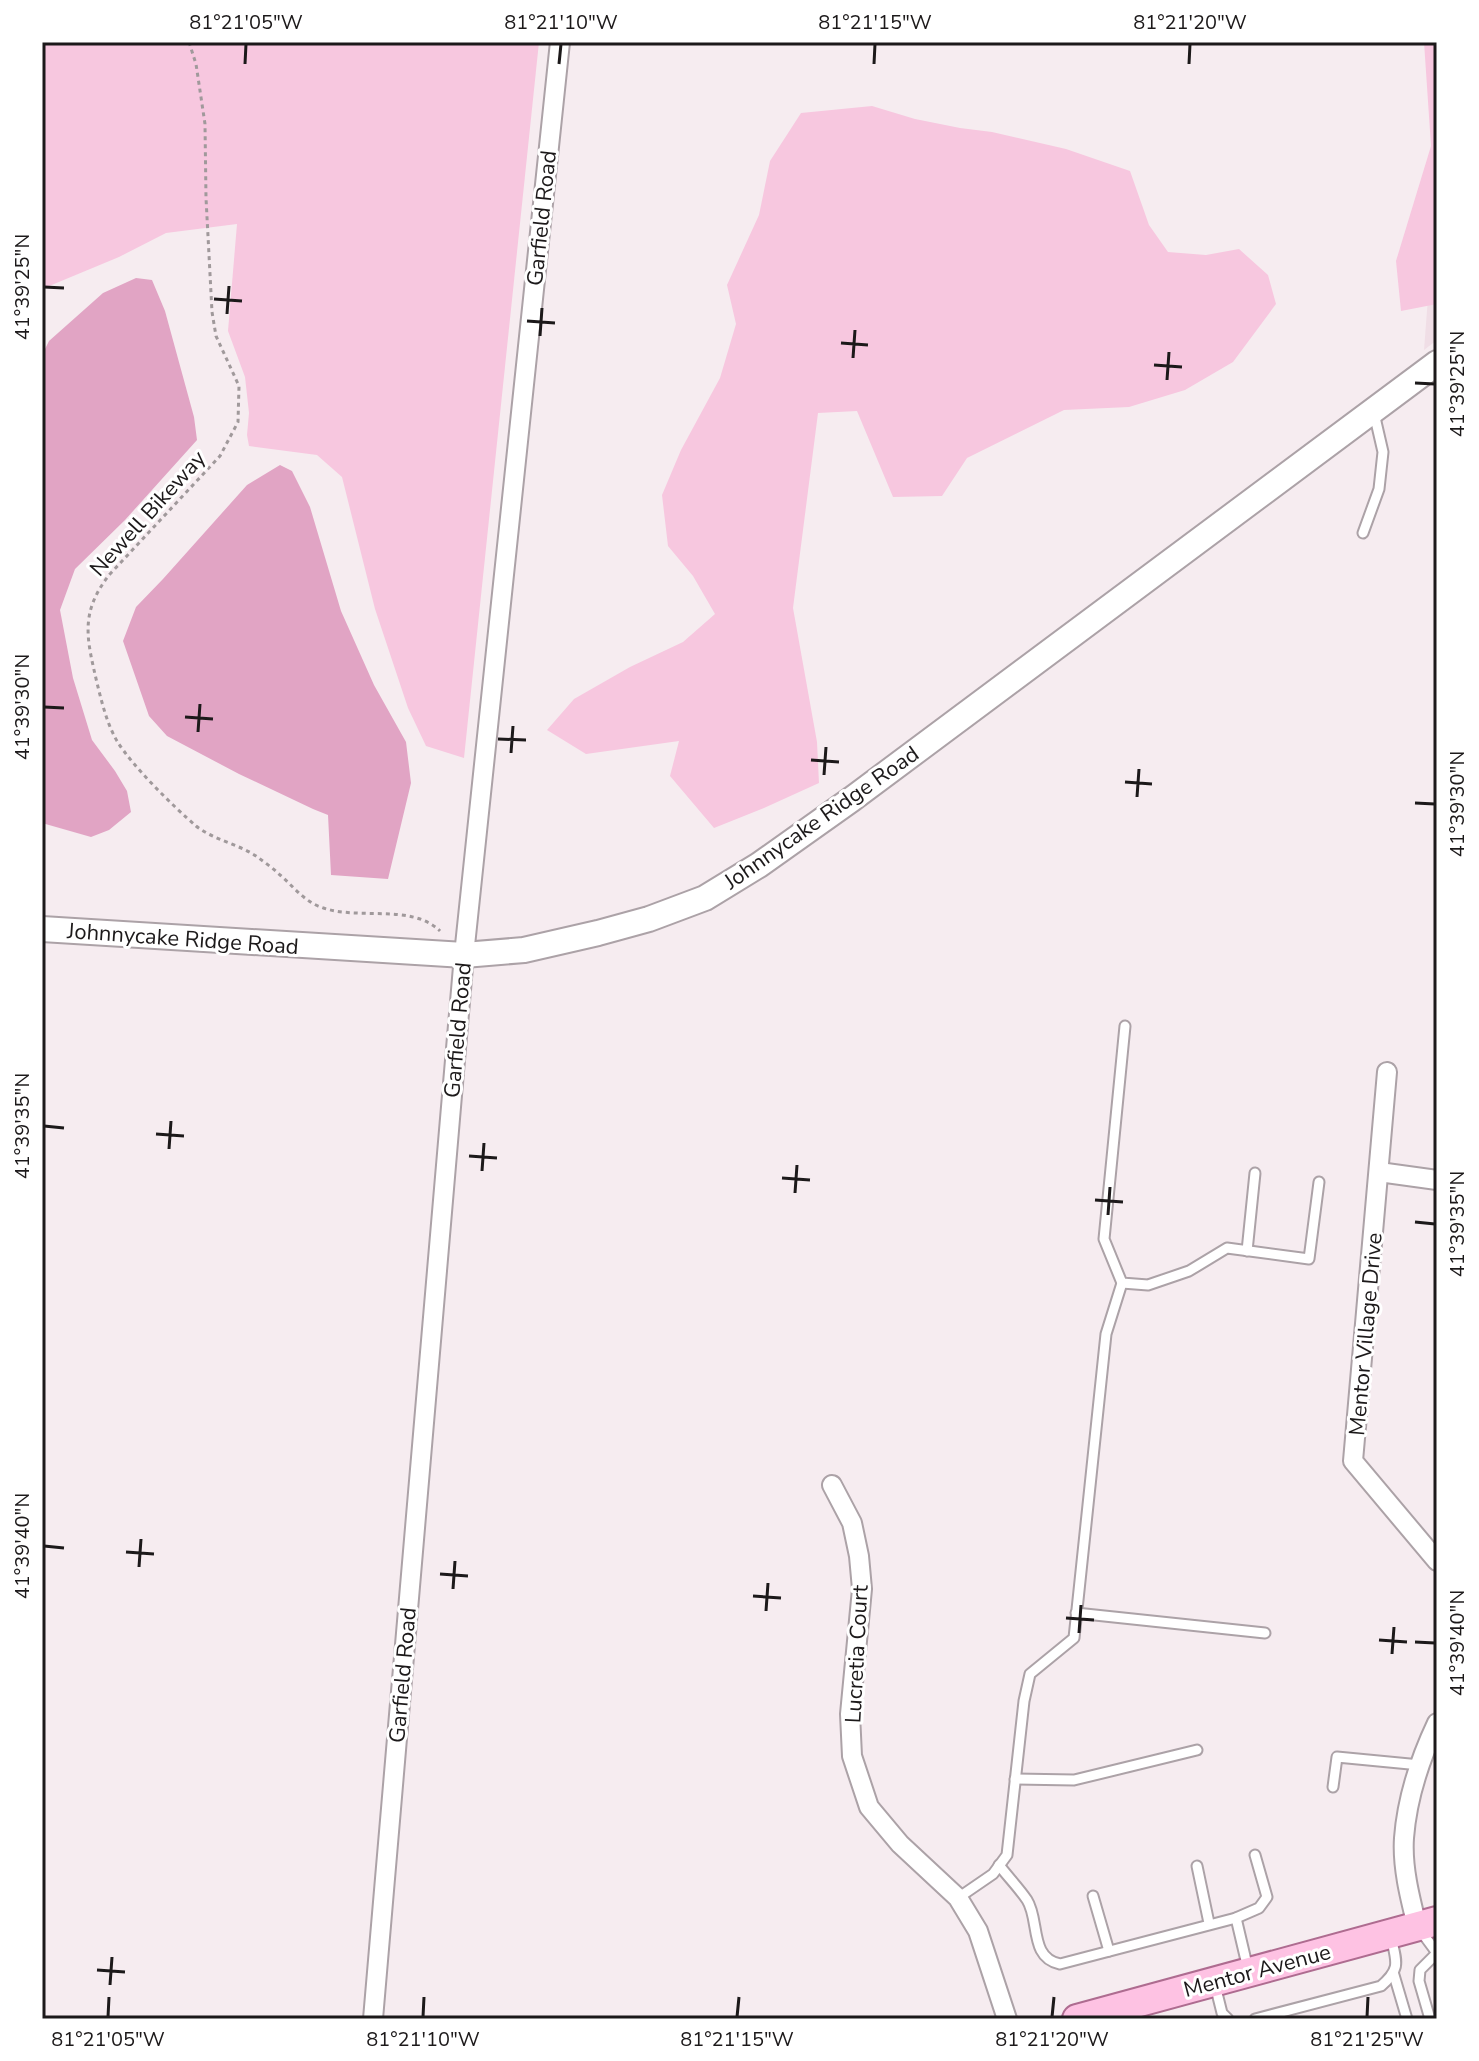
<svg xmlns="http://www.w3.org/2000/svg" width="1479" height="2061" font-family="'Nunito Sans',sans-serif">
<rect width="100%" height="100%" fill="#f6ecf0"/>
<path fill="#f0dee6" d="M 1437,180 L 1437,340 L 1424,350 Z"/>
<g fill="#f7c7df">
<path d="M 42,42 L 539,42 L 464,758 L 426,746 L 408,708 L 375,609 L 342,477 L 317,455 L 249,446 L 247,435 L 249,413 L 245,377 L 228,331 L 237,224 L 166,233 L 119,257 L 42,289 Z"/>
<path d="M 1424,42 L 1437,42 L 1437,304 L 1401,311 L 1396,261 L 1431,146 Z"/>
<path d="M 872,106 L 915,119 L 960,128 L 992,132 L 1066,149 L 1130,171 L 1149,225 L 1168,252 L 1206,255 L 1239,249 L 1268,275 L 1276,304 L 1233,362 L 1185,390 L 1129,407 L 1064,410 L 967,458 L 942,496 L 893,497 L 857,411 L 818,413 L 793,608 L 817,742 L 819,783 L 764,808 L 714,828 L 670,776 L 679,741 L 586,754 L 547,730 L 574,699 L 630,667 L 683,642 L 715,614 L 693,576 L 668,546 L 662,495 L 681,450 L 720,378 L 736,324 L 727,285 L 759,215 L 770,161 L 801,113 Z"/>
</g>
<g fill="#e1a4c4">
<path d="M 136,278 L 152,280 L 165,311 L 194,417 L 197,440 L 125,520 L 75,569 L 60,610 L 73,678 L 92,740 L 115,771 L 127,791 L 131,812 L 109,830 L 91,837 L 42,823 L 42,355 L 49,341 L 103,293 Z"/>
<path d="M 280,465 L 292,471 L 310,507 L 341,611 L 374,685 L 406,742 L 411,783 L 388,879 L 331,875 L 328,815 L 313,809 L 239,774 L 167,736 L 149,716 L 123,641 L 136,607 L 163,579 L 247,485 Z"/>
</g>
<g fill="none" stroke-linecap="round" stroke-linejoin="round">
<defs>
<g id="service">
<path d="M 1363,533 L 1379,489 L 1383,452 L 1374,413"/>
<path d="M 1125,1026 L 1104,1239 L 1122,1283 L 1148,1285 L 1189,1271 L 1227,1248 L 1309,1259 L 1319,1182"/>
<path d="M 1247,1251 L 1255,1173"/>
<path d="M 1076,1613 L 1265,1633"/>
<path d="M 1015,1779 L 1074,1780 L 1197,1750"/>
<path d="M 1333,1787 L 1337,1757 L 1420,1765"/>
<path d="M 999,1865 C 1008,1877 1019,1888 1027,1900 C 1040,1920 1029,1958 1060,1964 L 1236,1918 L 1248,1969"/>
<path d="M 1197,1866 L 1209,1923"/>
<path d="M 1093,1896 L 1109,1951"/>
<path d="M 958,1898 L 993,1874 L 1007,1855 L 1024,1701 L 1030,1674 L 1074,1638 L 1106,1334 L 1122,1283"/>
<path d="M 1236,1918 L 1259,1908 L 1267,1897 L 1255,1855"/>
<path d="M 1420,1930 L 1437,1953"/>
<path d="M 1394,1975 L 1407,2019"/>
<path d="M 1215,1985 L 1222,2013 L 1228,2019"/>
<path d="M 1255,2019 L 1381,1986 C 1402,1968 1396,1961 1391,1937"/>
<path d="M 1430,2019 L 1419,1981 L 1420,1970 L 1437,1953"/>
</g>
<g id="minor">
<path d="M 1387,1072 L 1353,1461 L 1437,1561"/>
<path d="M 1379,1172 L 1437,1180"/>
<path d="M 832,1485 L 852,1523 L 859,1556 L 862,1589 L 850,1714 L 852,1756 L 869,1807 L 900,1844 L 958,1898 L 978,1931 L 1007,2019"/>
<path d="M 1417,1926 C 1410,1898 1402,1867 1404,1838 C 1407,1798 1420,1759 1437,1723"/>
<path d="M 373,2019 L 464,955 L 560,42"/>
</g>
<path id="secondary" d="M 42,929 L 464,955 L 524,950 L 598,933 L 649,919 L 705,898 L 759,865 L 852,799 L 1437,363"/>
<path id="primary" d="M 1077,2019 L 1437,1921"/>
</defs>
<use href="#service" stroke="#aca2a7" stroke-width="13"/>
<use href="#minor" stroke="#aca2a7" stroke-width="22"/>
<use href="#secondary" stroke="#aca2a7" stroke-width="28"/>
<use href="#primary" stroke="#ae6c90" stroke-width="32"/>
<path stroke="#a0999b" stroke-width="3" stroke-dasharray="4 4" stroke-linecap="butt" d="M 189,42 L 196,64 L 205,124 L 206,198 L 212,312 L 216,336 L 239,386 L 238,422 L 220,456 L 110,574 C 79,613 87,639 97,683 C 102,703 107,724 117,741 C 133,767 173,806 196,826 C 214,840 238,844 256,856 C 264,862 273,868 280,875 C 292,885 302,899 318,906 C 355,922 410,902 440,931"/>
<use href="#service" stroke="#fff" stroke-width="9"/>
<use href="#minor" stroke="#fff" stroke-width="18"/>
<use href="#secondary" stroke="#fff" stroke-width="24"/>
<use href="#primary" stroke="#fec2e3" stroke-width="28"/>
</g>
<path fill="none" stroke="#1c191a" stroke-width="3" d="M 245,64 L 246,44M 559,64 L 561,44M 874,64 L 875,44M 1189,64 L 1190,44M 44,287 L 64,288M 214,299 L 242,301M 227,314 L 229,286M 527,321 L 555,323M 540,336 L 542,308M 841,343 L 868,345M 853,358 L 855,330M 1154,365 L 1182,367M 1167,380 L 1169,352M 1415,383 L 1435,384M 44,707 L 64,708M 185,717 L 213,719M 198,732 L 200,704M 498,739 L 526,740M 511,753 L 513,726M 811,760 L 839,762M 824,775 L 826,747M 1125,782 L 1152,784M 1137,797 L 1139,769M 1415,803 L 1435,804M 44,1126 L 64,1128M 156,1134 L 184,1136M 169,1149 L 171,1121M 469,1156 L 497,1158M 482,1171 L 484,1143M 782,1178 L 810,1180M 795,1193 L 797,1165M 1095,1200 L 1123,1202M 1108,1215 L 1110,1187M 1415,1222 L 1435,1224M 44,1546 L 64,1548M 126,1552 L 154,1554M 139,1567 L 141,1539M 440,1574 L 468,1576M 453,1589 L 455,1561M 753,1596 L 781,1598M 766,1611 L 768,1583M 1066,1618 L 1094,1620M 1079,1633 L 1081,1605M 1379,1640 L 1407,1642M 1415,1642 L 1435,1643M 1392,1654 L 1394,1627M 97,1970 L 125,1972M 110,1985 L 112,1957M 108,2017 L 109,1997M 423,2017 L 424,1997M 737,2017 L 739,1997M 1052,2017 L 1054,1997M 1367,2017 L 1368,1997"/>
<g text-anchor="middle" stroke-width="6" stroke-linejoin="round" paint-order="stroke">
<g font-size="22" fill="#1c191a" stroke="#fff">
<text transform="translate(541 218) rotate(-84)" y="8">Garfield Road</text>
<text transform="translate(147 513) rotate(-48)" y="8">Newell Bikeway</text>
<text transform="translate(821 817) rotate(-35)" y="8">Johnnycake Ridge Road</text>
<text transform="translate(183 938) rotate(4)" y="8">Johnnycake Ridge Road</text>
<text transform="translate(457 1030) rotate(-85)" y="8">Garfield Road</text>
<text transform="translate(1365 1334) rotate(-85)" y="8">Mentor Village Drive</text>
<text transform="translate(856 1654) rotate(-87)" y="8">Lucretia Court</text>
<text transform="translate(402 1675) rotate(-85)" y="8">Garfield Road</text>
<text transform="translate(1257 1970) rotate(-15)" y="8">Mentor Avenue</text>
</g>
</g>
<rect width="1479" height="2061" fill="none" stroke="#ffffff" stroke-width="88"/>
<rect x="44" y="44" width="1391" height="1973" fill="none" stroke="#1c191a" stroke-width="3"/>
<g font-size="20" text-anchor="middle" fill="#1c191a">
<text x="246" y="29">81°21'05"W</text>
<text x="561" y="29">81°21'10"W</text>
<text x="875" y="29">81°21'15"W</text>
<text x="1190" y="29">81°21'20"W</text>
<text transform="translate(22 287) rotate(-90)" y="7">41°39'25"N</text>
<text transform="translate(1457 384) rotate(-90)" y="7">41°39'25"N</text>
<text transform="translate(22 707) rotate(-90)" y="7">41°39'30"N</text>
<text transform="translate(1457 804) rotate(-90)" y="7">41°39'30"N</text>
<text transform="translate(22 1126) rotate(-90)" y="7">41°39'35"N</text>
<text transform="translate(1457 1224) rotate(-90)" y="7">41°39'35"N</text>
<text transform="translate(22 1546) rotate(-90)" y="7">41°39'40"N</text>
<text transform="translate(1457 1643) rotate(-90)" y="7">41°39'40"N</text>
<text x="108" y="2046">81°21'05"W</text>
<text x="423" y="2046">81°21'10"W</text>
<text x="737" y="2046">81°21'15"W</text>
<text x="1052" y="2046">81°21'20"W</text>
<text x="1367" y="2046">81°21'25"W</text>
</g>
</svg>
